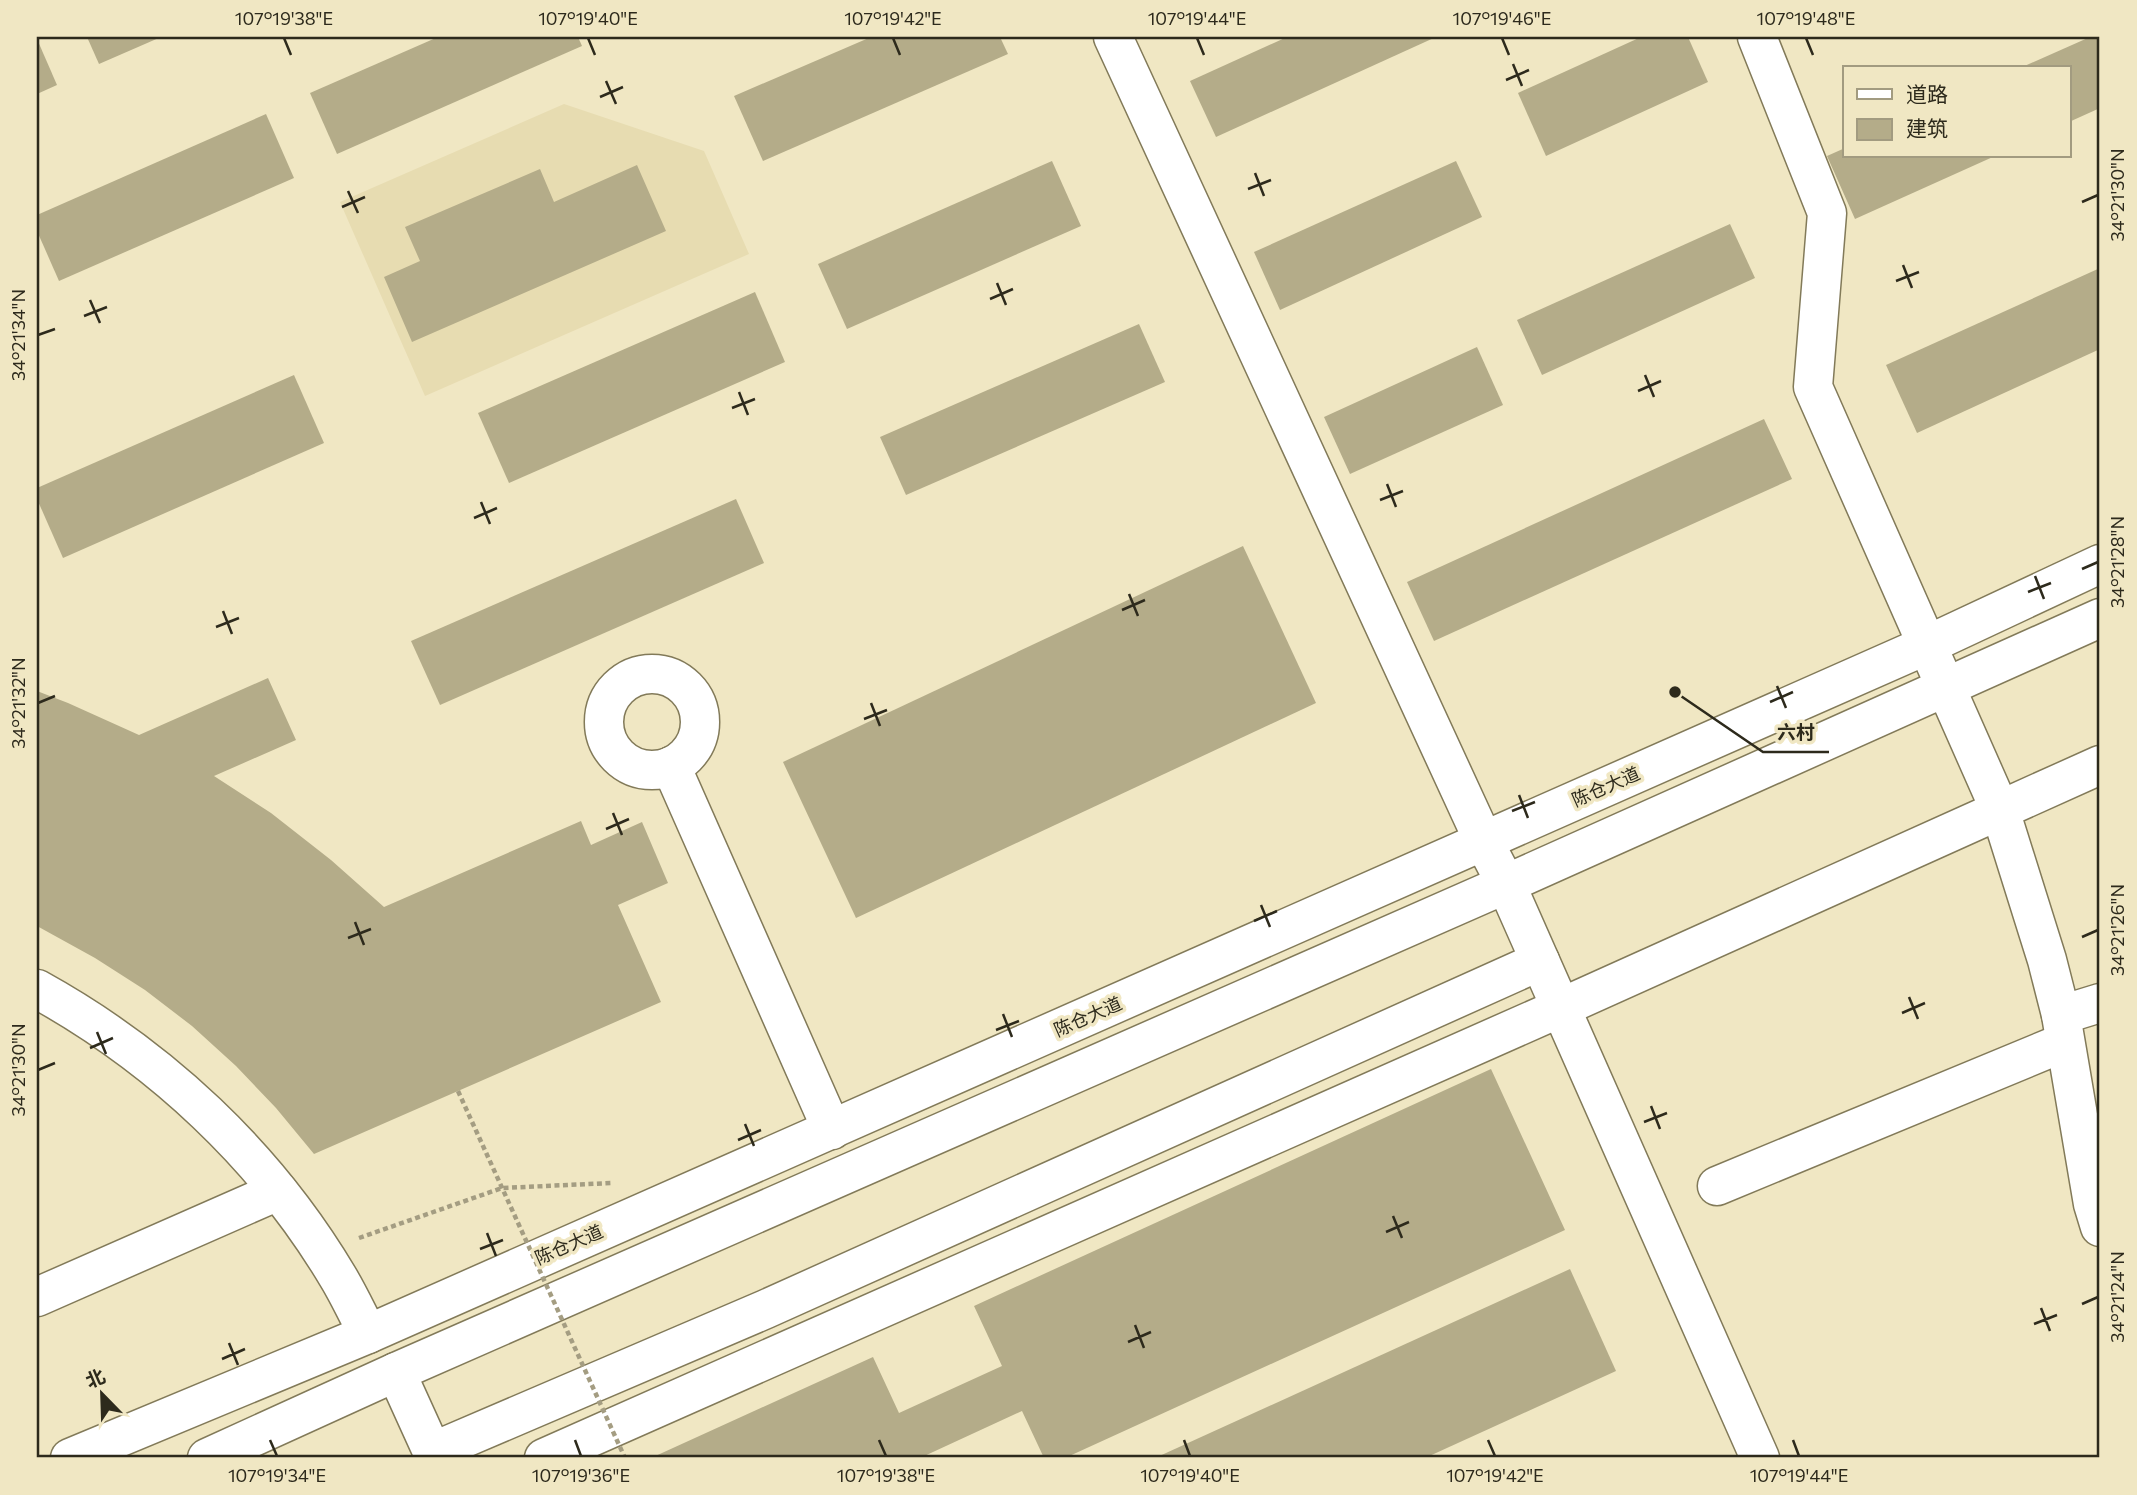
<svg xmlns="http://www.w3.org/2000/svg" width="2137" height="1495" font-family="Commissioner,'Noto Sans SC',sans-serif">
<rect width="100%" height="100%" fill="#f0e7c3"/>
<path fill="#e7dcb1" d="M 564,104 L 704,151 L 749,254 L 425,396 L 340,202 Z"/>
<g fill="#b4ac89">
<path d="M 87,37 L 161,37 L 99,64 Z"/>
<path d="M 438,37 L 578,37 L 582,46 L 337,154 L 310,93 Z"/>
<path d="M 871,37 L 1000,37 L 1008,54 L 763,161 L 734,96 Z"/>
<path d="M 1287,37 L 1436,37 L 1216,137 L 1190,81 Z"/>
<path d="M 1641,37 L 1688,37 L 1708,82 L 1546,156 L 1518,93 Z"/>
<path d="M 2090,37 L 2100,37 L 2100,108 L 2069,122 L 2069,68 L 2020,68 Z"/>
<path d="M 37,39 L 57,85 L 37,94 Z"/>
<path d="M 266,114 L 294,178 L 59,281 L 37,231 L 37,215 Z"/>
<path d="M 1845,148 L 1845,156 L 1995,156 L 1855,219 L 1827,156 Z"/>
<path d="M 1052,161 L 1081,226 L 847,329 L 818,264 Z"/>
<path d="M 1456,161 L 1482,217 L 1280,310 L 1254,252 Z"/>
<path d="M 637,165 L 666,231 L 412,342 L 384,277 L 420,261 L 405,227 L 540,169 L 554,202 Z"/>
<path d="M 1730,224 L 1755,278 L 1542,375 L 1517,320 Z"/>
<path d="M 2100,268 L 2100,349 L 1917,433 L 1886,365 Z"/>
<path d="M 755,292 L 785,362 L 509,483 L 478,413 Z"/>
<path d="M 1139,324 L 1165,382 L 906,495 L 880,437 Z"/>
<path d="M 1477,347 L 1503,405 L 1350,474 L 1324,417 Z"/>
<path d="M 294,375 L 324,443 L 63,558 L 37,499 L 37,488 Z"/>
<path d="M 1764,419 L 1792,479 L 1434,641 L 1407,582 Z"/>
<path d="M 736,499 L 764,563 L 440,705 L 411,641 Z"/>
<path d="M 1243,546 L 1316,703 L 856,918 L 783,762 Z"/>
<path d="M 268,678 L 296,740 L 214,776 L 271,813 L 331,860 L 384,907 L 581,821 L 591,845 L 642,822 L 668,883 L 618,905 L 661,1002 L 314,1154 L 276,1108 L 236,1066 L 192,1026 L 145,990 L 95,958 L 37,926 L 37,691 L 68,703 L 139,735 Z"/>
<path d="M 1491,1069 L 1565,1230 L 1065,1458 L 1044,1458 L 1022,1411 L 920,1458 L 651,1458 L 873,1357 L 899,1413 L 1002,1366 L 974,1306 Z"/>
<path d="M 1570,1269 L 1616,1371 L 1425,1458 L 1155,1458 Z"/>
</g>
<g fill="none" stroke-linecap="round" stroke-linejoin="round">
<defs>
<g id="minor">
<path d="M 1113,37 L 1484,842 L 1506,884 L 1760,1458"/>
<circle cx="652" cy="722" r="48"/>
<path d="M 2100,765 L 2000,810 L 2047,960 L 2061,1015 L 2093,1204 L 2100,1227"/>
<path d="M 671,766 L 832,1130"/>
<path d="M 37,989 C 160,1057 266,1156 338,1277 C 349,1295 358,1315 368,1334"/>
<path d="M 2061,1015 L 2100,1003"/>
<path d="M 1717,1186 L 2065,1042"/>
<path d="M 37,1297 L 278,1191"/>
<path d="M 396,1372 L 435,1458"/>
<path d="M 432,1452 L 766,1309 L 1540,961"/>
<path d="M 544,1458 L 1560,1008 L 2000,810 L 1813,387 L 1827,213 L 1757,37"/>
</g>
<g id="major">
<path d="M 70,1458 L 368,1334 L 1927,645 L 2100,564"/>
<path d="M 207,1458 L 396,1372 L 1506,884 L 2100,618"/>
</g>
</defs>
<use href="#minor" stroke="#827a59" stroke-width="41"/>
<use href="#major" stroke="#827a59" stroke-width="41"/>
<path stroke="#a49d82" stroke-width="4.5" stroke-dasharray="5 3.5" stroke-linecap="butt" d="M 359,1238 L 502,1188 L 611,1183"/>
<use href="#minor" stroke="#fff" stroke-width="38"/>
<use href="#major" stroke="#fff" stroke-width="38"/>
<path stroke="#a49d82" stroke-width="4.5" stroke-dasharray="5 3.5" stroke-linecap="butt" d="M 458,1091 L 625,1458"/>
</g>
<path fill="none" stroke="#2d2a1c" stroke-width="2.5" d="M 284,38 L 291,55M 588,38 L 595,55M 893,38 L 900,55M 1197,38 L 1204,55M 1502,38 L 1509,55M 1806,38 L 1813,55M 1513,64 L 1522,86M 1506,80 L 1529,70M 606,81 L 616,104M 600,97 L 623,87M 1255,173 L 1264,196M 1248,189 L 1271,180M 348,191 L 358,213M 2082,202 L 2098,195M 342,207 L 365,197M 1903,265 L 1912,288M 1896,281 L 1919,272M 997,283 L 1006,305M 990,299 L 1013,289M 90,300 L 100,323M 84,316 L 107,307M 38,335 L 55,329M 1645,375 L 1654,397M 1638,391 L 1661,381M 739,392 L 748,415M 732,408 L 755,399M 1387,484 L 1396,507M 1380,500 L 1403,491M 481,502 L 490,524M 474,518 L 497,508M 2082,569 L 2098,562M 2035,576 L 2044,599M 2028,592 L 2051,583M 1129,594 L 1138,616M 1122,610 L 1145,600M 223,611 L 232,634M 216,627 L 239,618M 1777,686 L 1786,708M 1770,702 L 1793,692M 38,703 L 55,696M 871,703 L 880,726M 864,719 L 887,710M 1519,795 L 1528,818M 1512,811 L 1535,802M 613,813 L 622,835M 606,829 L 629,819M 1261,905 L 1270,927M 1254,921 L 1277,911M 355,922 L 364,945M 2082,937 L 2098,930M 348,938 L 371,929M 1909,997 L 1918,1019M 1902,1013 L 1925,1003M 1003,1014 L 1012,1037M 996,1030 L 1019,1021M 97,1032 L 106,1054M 90,1048 L 113,1038M 38,1070 L 55,1063M 1651,1106 L 1660,1129M 1644,1122 L 1667,1113M 745,1124 L 754,1146M 738,1140 L 761,1130M 1393,1216 L 1402,1238M 1386,1232 L 1409,1222M 487,1233 L 496,1256M 480,1249 L 503,1240M 2082,1304 L 2098,1297M 2041,1308 L 2050,1331M 2034,1324 L 2057,1315M 1135,1325 L 1144,1348M 1128,1342 L 1151,1332M 229,1343 L 238,1365M 222,1359 L 245,1349M 270,1440 L 277,1456M 575,1440 L 581,1456M 879,1440 L 886,1456M 1184,1440 L 1190,1456M 1488,1440 L 1495,1456M 1793,1440 L 1799,1456"/>
<g text-anchor="middle" stroke-width="7" stroke-linejoin="round" paint-order="stroke">
<g font-size="18" fill="#2d2a1c" stroke="#f0e7c3">
<text transform="translate(1606 787) rotate(-24)" y="6">陈仓大道</text>
<text transform="translate(1088 1017) rotate(-24)" y="6">陈仓大道</text>
<text transform="translate(569 1245) rotate(-24)" y="6">陈仓大道</text>
</g>
</g>
<path fill="none" stroke="#2d2a1c" stroke-width="2.5" d="M1675 692L1763 752H1829"/>
<circle fill="#2d2a1c" stroke="#f0e7c3" stroke-width="2.5" cx="1675" cy="692" r="7"/>
<g font-size="19" text-anchor="middle" font-weight="bold" fill="#2d2a1c" stroke="#f0e7c3" stroke-width="7" stroke-linejoin="round" paint-order="stroke">
<text x="1796" y="739">六村</text>
</g>
<rect width="2137" height="1495" fill="none" stroke="#f0e7c3" stroke-width="77"/>
<rect x="1843" y="66" width="228" height="91" fill="#f0e7c3" stroke="#a29b80" stroke-width="2"/>
<rect x="1857" y="89" width="35" height="10" fill="#ffffff" stroke="#a29b80" stroke-width="2"/>
<text x="1906" y="102" font-size="21" fill="#2d2a1c">道路</text>
<rect x="1857" y="119" width="35" height="21" fill="#b4ac89" stroke="#a29b80" stroke-width="2"/>
<text x="1906" y="136" font-size="21" fill="#2d2a1c">建筑</text>
<g transform="translate(102 1394) rotate(337)" stroke="#f0e7c3" stroke-width="5" paint-order="stroke">
<path d="M0-5L12 26L0 18L-12 26Z" fill="#2d2a1c"/>
<text y="-10" font-size="19" font-weight="bold" text-anchor="middle" fill="#2d2a1c">北</text>
</g>
<rect x="38" y="38" width="2060" height="1418" fill="none" stroke="#2d2a1c" stroke-width="2.5"/>
<g font-size="18" text-anchor="middle" fill="#2d2a1c">
<text x="284" y="25">107°19'38"E</text>
<text x="588" y="25">107°19'40"E</text>
<text x="893" y="25">107°19'42"E</text>
<text x="1197" y="25">107°19'44"E</text>
<text x="1502" y="25">107°19'46"E</text>
<text x="1806" y="25">107°19'48"E</text>
<text transform="translate(2118 195) rotate(-90)" y="6">34°21'30"N</text>
<text transform="translate(19 335) rotate(-90)" y="6">34°21'34"N</text>
<text transform="translate(2118 562) rotate(-90)" y="6">34°21'28"N</text>
<text transform="translate(19 703) rotate(-90)" y="6">34°21'32"N</text>
<text transform="translate(2118 930) rotate(-90)" y="6">34°21'26"N</text>
<text transform="translate(19 1070) rotate(-90)" y="6">34°21'30"N</text>
<text transform="translate(2118 1297) rotate(-90)" y="6">34°21'24"N</text>
<text x="277" y="1482">107°19'34"E</text>
<text x="581" y="1482">107°19'36"E</text>
<text x="886" y="1482">107°19'38"E</text>
<text x="1190" y="1482">107°19'40"E</text>
<text x="1495" y="1482">107°19'42"E</text>
<text x="1799" y="1482">107°19'44"E</text>
</g>
</svg>
